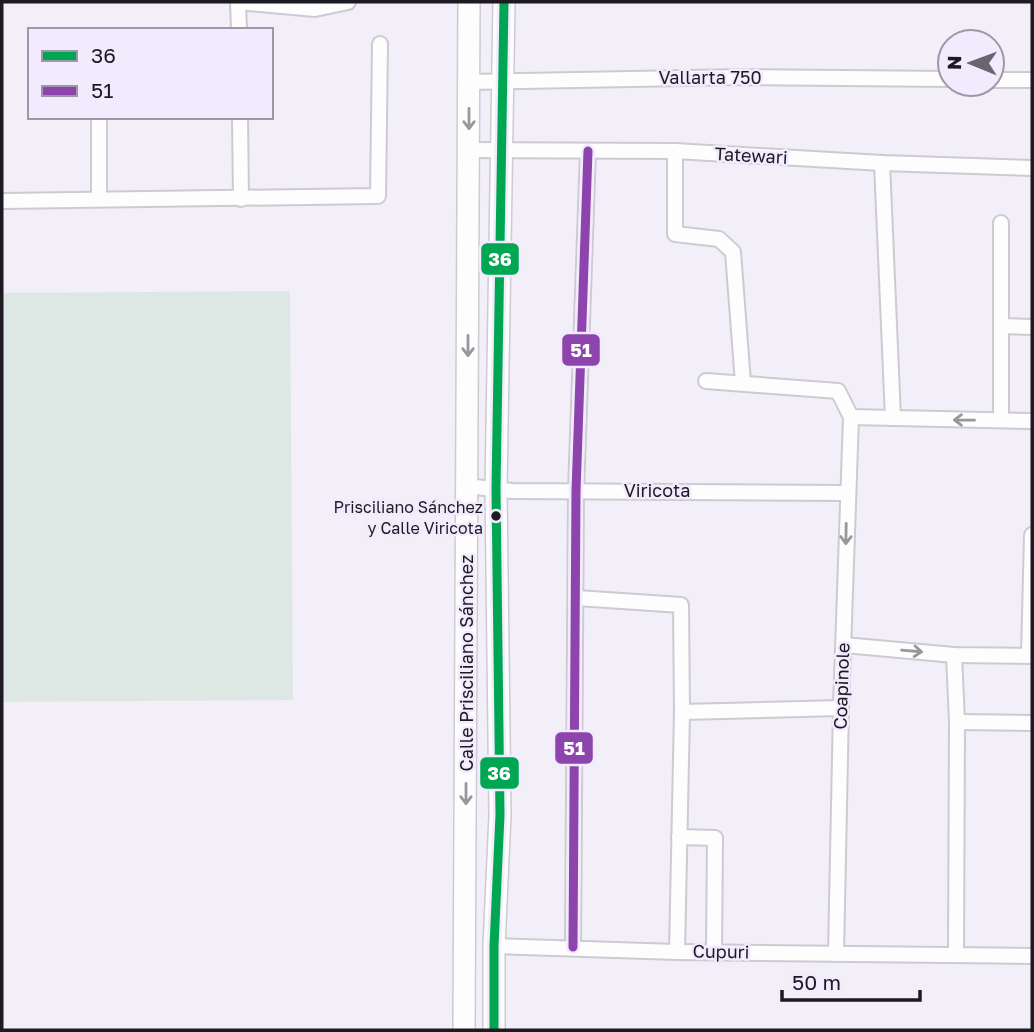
<svg xmlns="http://www.w3.org/2000/svg" width="1034" height="1032" font-family="'Golos Text',sans-serif">
<rect width="100%" height="100%" fill="#f2eff9"/>
<path fill="#dde8e4" d="M 290,291 L 293,700 L 2,702 L 2,293 Z"/>
<g fill="none" stroke-linecap="round" stroke-linejoin="round">
<defs>
<g id="minor">
<path d="M 238,2 L 315,9 L 348,2"/>
<path d="M 238,2 L 239,30"/>
<path d="M 992,80 L 1032,80"/>
<path d="M 469,82 L 741,77 L 950,79"/>
<path d="M 240,117 L 241,199"/>
<path d="M 469,150 L 675,151 L 882,163 L 1032,168"/>
<path d="M 675,151 L 675,234 L 719,239 L 733,252 L 743,383"/>
<path d="M 882,163 L 893,418"/>
<path d="M 99,199 L 99,117"/>
<path d="M 2,201 L 378,196 L 380,44"/>
<path d="M 1001,223 L 1001,420"/>
<path d="M 1001,326 L 1032,327"/>
<path d="M 706,381 L 838,391 L 851,417"/>
<path d="M 851,417 L 1032,421"/>
<path d="M 466,486 L 513,491 L 847,493"/>
<path d="M 577,598 L 681,605 L 682,712 L 677,952"/>
<path d="M 844,645 L 954,655 L 1029,656 L 1032,535"/>
<path d="M 954,655 L 957,722 L 956,954"/>
<path d="M 682,712 L 841,708"/>
<path d="M 957,722 L 1032,723"/>
<path d="M 679,837 L 715,838 L 714,952"/>
<path d="M 494,946 L 677,952 L 1032,956"/>
<path d="M 573,947 L 576,491 L 588,151"/>
<path d="M 836,954 L 841,708 L 851,417"/>
</g>
<g id="secondary">
<path d="M 464,1030 L 469,2"/>
<path d="M 494,1030 L 494,946 L 500,815 L 496,489 L 504,2"/>
</g>
</defs>
<use href="#minor" stroke="#cdcad3" stroke-width="18"/>
<use href="#secondary" stroke="#cdcad3" stroke-width="24"/>
<use href="#minor" stroke="#fdfdfe" stroke-width="14"/>
<use href="#secondary" stroke="#fdfdfe" stroke-width="21"/>
<defs>
<path id="bus-1" d="M 494,1030 L 494,946 L 500,815 L 496,489 L 504,2"/>
<path id="bus-2" d="M 573,947 L 576,491 L 588,151"/>
</defs>
<use href="#bus-1" stroke="#f1ebfd" stroke-width="14"/>
<use href="#bus-2" stroke="#f1ebfd" stroke-width="14"/>
<use href="#bus-1" stroke="#00a651" stroke-width="9"/>
<use href="#bus-2" stroke="#8e44ad" stroke-width="9"/>
</g>
<defs><path id="oneway-shaft" d="M-6 0H5M1.5-3L5.5 0L1.5 3" fill="none" stroke-width="1.6" stroke-linecap="round" stroke-linejoin="round" transform="scale(1.75)"/></defs>
<g stroke="#99979c">
<use href="#oneway-shaft" transform="translate(469 119) rotate(90)"/>
<use href="#oneway-shaft" transform="translate(468 346) rotate(90)"/>
<use href="#oneway-shaft" transform="translate(964 420) rotate(-179)"/>
<use href="#oneway-shaft" transform="translate(846 534) rotate(91)"/>
<use href="#oneway-shaft" transform="translate(912 651) rotate(5)"/>
<use href="#oneway-shaft" transform="translate(466 794) rotate(90)"/>
</g>
<circle fill="#1e1a24" stroke="#f1ebfd" stroke-width="2.5" cx="496" cy="516" r="6"/>
<g text-anchor="middle" stroke-width="5" stroke-linejoin="round" paint-order="stroke">
<g font-size="16" fill="#1e1a24" stroke="#f1ebfd" text-anchor="end">
<text x="483" y="513">Prisciliano Sánchez<tspan x="483" dy="21">y Calle Viricota</tspan></text>
</g>
<g font-size="18" fill="#1e1a24" stroke="#f1ebfd">
<text x="710" y="84">Vallarta 750</text>
<text transform="translate(751 156) rotate(3)" y="6">Tatewari</text>
<text x="657" y="497">Viricota</text>
<text transform="translate(467 663) rotate(-90)" y="6">Calle Prisciliano Sánchez</text>
<text transform="translate(842 686) rotate(-88)" y="6">Coapinole</text>
<text transform="translate(721 952) rotate(1)" y="6">Cupuri</text>
</g>
</g>
<g stroke="#f1ebfd" stroke-width="2.5">
<rect x="480" y="242" width="40" height="34" rx="7" fill="#00a651"/>
<rect x="561" y="333" width="40" height="34" rx="7" fill="#8e44ad"/>
<rect x="554" y="731" width="40" height="34" rx="7" fill="#8e44ad"/>
<rect x="479" y="756" width="41" height="34" rx="7" fill="#00a651"/>
</g>
<g font-size="19" text-anchor="middle" font-weight="bold" fill="#fff">
<text x="500" y="266">36</text>
<text x="581" y="357">51</text>
<text x="574" y="755">51</text>
<text x="499" y="780">36</text>
</g>
<rect width="1034" height="1032" fill="none" stroke="#1e1a24" stroke-width="7"/>
<rect x="28" y="28" width="245" height="91" fill="#f1ebfd" stroke="#9d97a6" stroke-width="2"/>
<rect x="42" y="51" width="35" height="10" fill="#00a651" stroke="#9d97a6" stroke-width="2"/>
<text x="91" y="63" font-size="21" fill="#1e1a24">36</text>
<rect x="42" y="86" width="35" height="10" fill="#8e44ad" stroke="#9d97a6" stroke-width="2"/>
<text x="91" y="98" font-size="21" fill="#1e1a24">51</text>
<g transform="translate(971 63) rotate(271)"><circle r="33" fill="#f1ebfd" stroke="#9d97a6" stroke-width="2"/>
<path d="M0-5L12 26L0 18L-12 26Z" fill="#68656f"/>
<text y="-10" font-size="19" font-weight="bold" text-anchor="middle" fill="#1e1a24">N</text>
</g>
<path d="M782 990v10h138v-10" fill="none" stroke="#1e1a24" stroke-width="3.5"/>
<text x="792" y="990" font-size="21" fill="#1e1a24" stroke="#f1ebfd" stroke-width="5" paint-order="stroke">50 m</text>
</svg>
